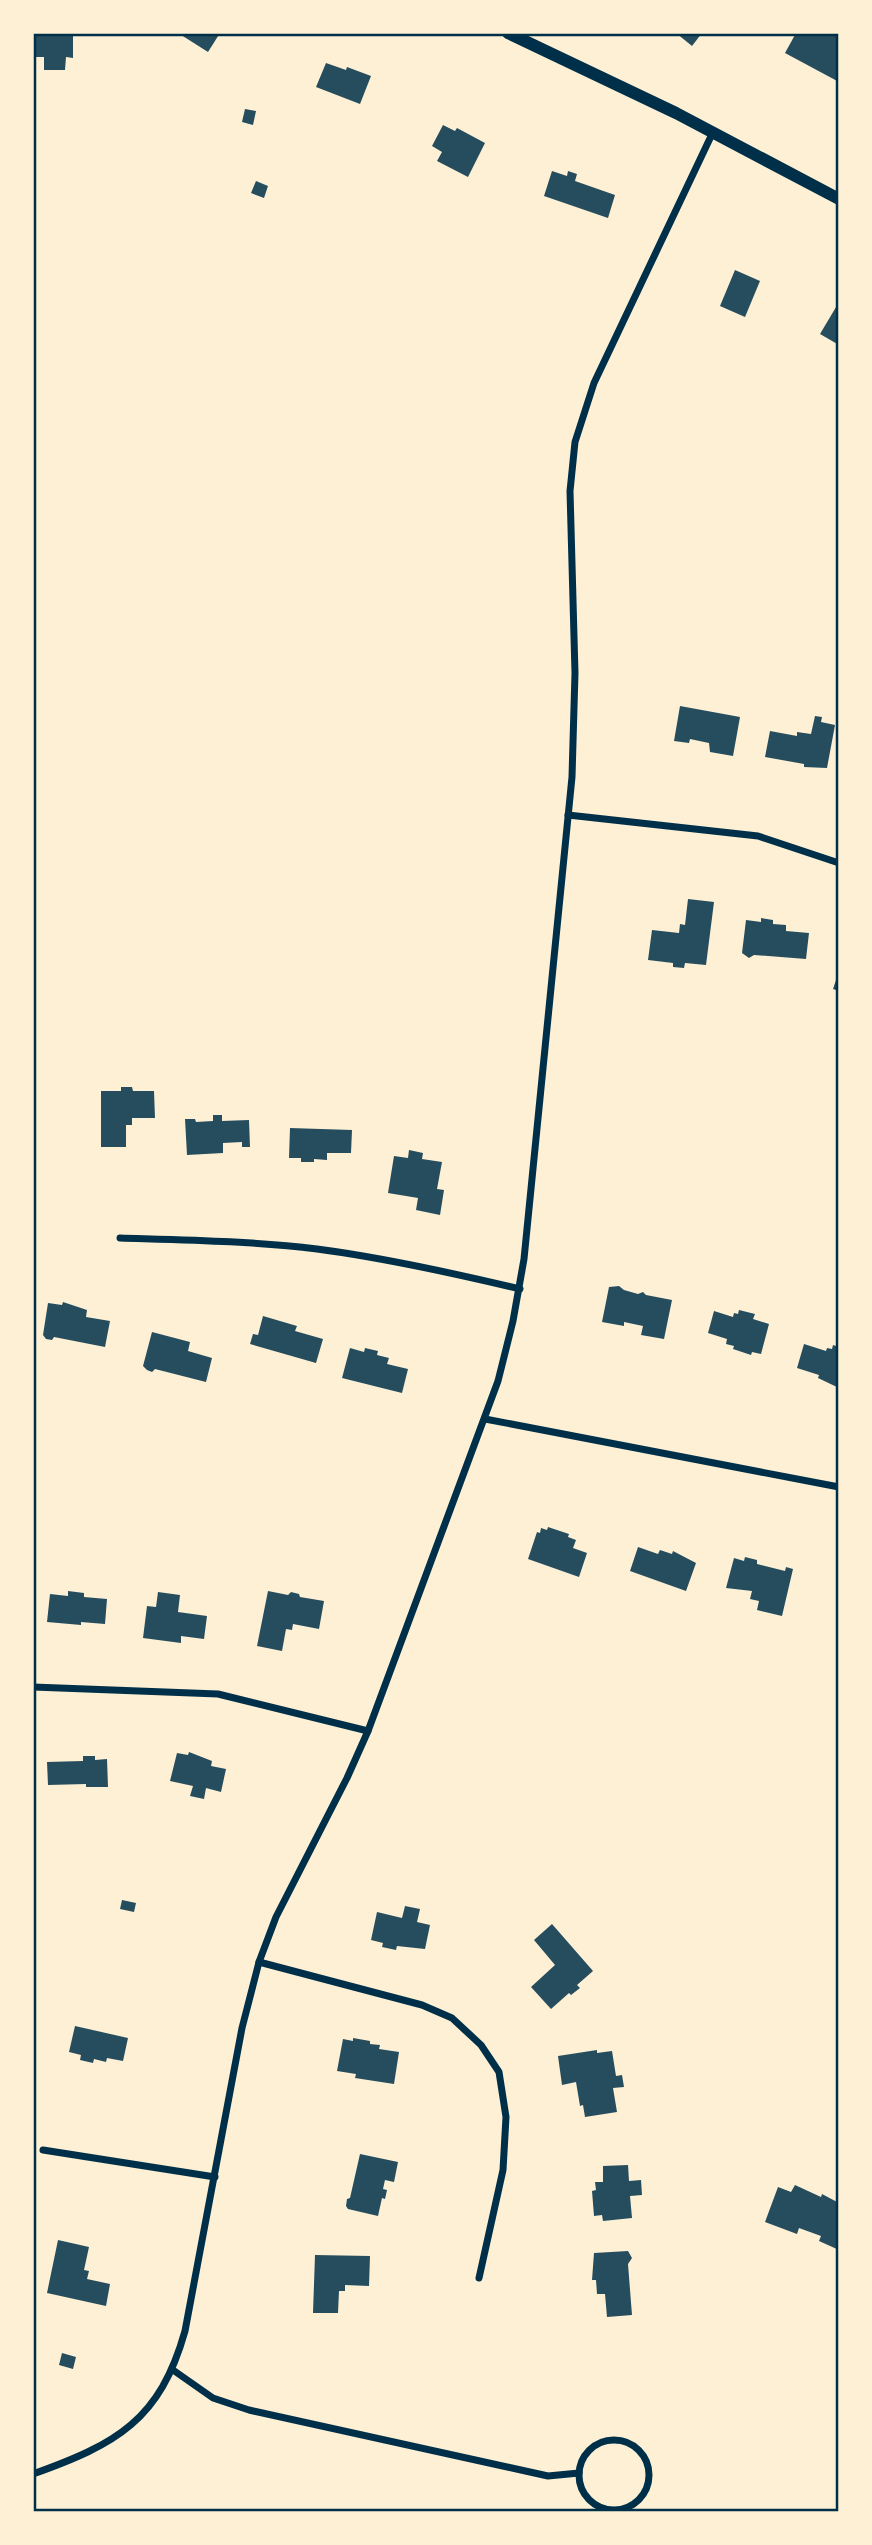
<svg xmlns="http://www.w3.org/2000/svg" width="872" height="2545" font-family="Cabin,sans-serif">
<rect width="100%" height="100%" fill="#fdf0d5"/>
<g fill="#264d5e">
<path d="M 45,33 L 73,33 L 73,58 L 66,57 L 65,70 L 44,70 L 44,57 L 33,57 L 33,36 L 45,36 Z"/>
<path d="M 178,33 L 220,33 L 208,52 Z"/>
<path d="M 676,33 L 702,33 L 692,46 Z"/>
<path d="M 796,33 L 834,33 L 839,36 L 839,82 L 785,53 Z"/>
<path d="M 326,63 L 346,70 L 347,67 L 371,76 L 360,104 L 316,87 Z"/>
<path d="M 245,109 L 256,111 L 253,125 L 242,122 Z"/>
<path d="M 443,125 L 455,131 L 457,128 L 485,143 L 468,177 L 437,161 L 442,152 L 432,146 Z"/>
<path d="M 552,171 L 567,176 L 568,171 L 577,174 L 575,181 L 615,195 L 608,218 L 544,196 Z"/>
<path d="M 256,181 L 268,186 L 264,198 L 251,193 Z"/>
<path d="M 735,270 L 760,281 L 745,317 L 720,306 Z"/>
<path d="M 839,302 L 839,345 L 820,334 Z"/>
<path d="M 680,706 L 740,717 L 733,756 L 710,752 L 709,743 L 690,739 L 689,743 L 674,741 Z"/>
<path d="M 815,716 L 822,717 L 821,722 L 835,725 L 827,768 L 804,767 L 804,764 L 765,757 L 770,731 L 797,736 L 797,732 L 811,734 Z"/>
<path d="M 688,899 L 714,902 L 706,965 L 685,963 L 684,968 L 673,967 L 673,963 L 648,960 L 652,930 L 679,933 L 680,924 L 685,925 Z"/>
<path d="M 761,918 L 773,920 L 773,924 L 786,925 L 786,931 L 809,933 L 806,959 L 754,955 L 749,958 L 742,953 L 746,920 L 761,922 Z"/>
<path d="M 838,974 L 839,974 L 839,991 L 833,989 Z"/>
<path d="M 121,1087 L 132,1087 L 133,1091 L 154,1091 L 155,1118 L 132,1118 L 132,1125 L 126,1125 L 126,1147 L 101,1147 L 101,1091 L 121,1091 Z"/>
<path d="M 213,1115 L 222,1115 L 222,1121 L 249,1120 L 250,1147 L 242,1147 L 242,1142 L 223,1143 L 223,1153 L 187,1155 L 185,1119 L 195,1119 L 196,1122 L 213,1121 Z"/>
<path d="M 290,1128 L 352,1130 L 351,1153 L 327,1153 L 327,1160 L 314,1159 L 314,1162 L 301,1162 L 301,1158 L 289,1158 Z"/>
<path d="M 409,1150 L 423,1153 L 422,1159 L 442,1162 L 437,1189 L 444,1190 L 440,1215 L 416,1210 L 418,1198 L 388,1193 L 394,1156 L 408,1158 Z"/>
<path d="M 619,1286 L 624,1290 L 638,1294 L 643,1292 L 646,1295 L 672,1300 L 664,1339 L 641,1335 L 643,1326 L 624,1322 L 624,1326 L 602,1322 L 609,1287 Z"/>
<path d="M 63,1302 L 87,1310 L 86,1317 L 110,1321 L 105,1347 L 54,1337 L 52,1340 L 46,1339 L 43,1335 L 48,1303 L 62,1305 Z"/>
<path d="M 739,1310 L 755,1314 L 753,1319 L 769,1324 L 761,1354 L 752,1352 L 751,1355 L 733,1349 L 734,1346 L 726,1344 L 727,1339 L 708,1333 L 714,1311 L 733,1317 L 734,1313 L 738,1314 Z"/>
<path d="M 263,1316 L 297,1326 L 295,1331 L 323,1339 L 316,1363 L 250,1344 L 253,1334 L 258,1335 Z"/>
<path d="M 152,1332 L 190,1342 L 188,1351 L 212,1358 L 206,1382 L 155,1369 L 152,1372 L 147,1370 L 143,1366 Z"/>
<path d="M 804,1344 L 826,1351 L 827,1348 L 832,1349 L 833,1345 L 839,1347 L 839,1388 L 818,1378 L 819,1375 L 797,1368 Z"/>
<path d="M 350,1348 L 364,1352 L 365,1348 L 378,1351 L 377,1355 L 389,1358 L 387,1364 L 408,1369 L 402,1393 L 342,1378 Z"/>
<path d="M 548,1527 L 569,1534 L 568,1537 L 576,1540 L 573,1548 L 587,1553 L 579,1577 L 528,1559 L 537,1532 L 540,1533 L 541,1528 L 547,1530 Z"/>
<path d="M 638,1547 L 658,1554 L 660,1550 L 672,1554 L 673,1551 L 696,1563 L 686,1591 L 630,1571 Z"/>
<path d="M 745,1557 L 757,1560 L 757,1564 L 785,1571 L 786,1567 L 793,1569 L 782,1616 L 757,1610 L 759,1601 L 750,1599 L 752,1591 L 726,1588 L 734,1558 L 744,1561 Z"/>
<path d="M 68,1591 L 84,1593 L 84,1597 L 107,1599 L 105,1624 L 81,1622 L 81,1625 L 47,1622 L 50,1594 L 68,1596 Z"/>
<path d="M 268,1591 L 288,1595 L 291,1592 L 299,1594 L 300,1597 L 324,1601 L 319,1629 L 293,1624 L 292,1630 L 286,1629 L 282,1651 L 257,1646 Z"/>
<path d="M 158,1592 L 180,1595 L 178,1612 L 207,1616 L 204,1639 L 181,1636 L 181,1643 L 143,1638 L 147,1606 L 156,1607 Z"/>
<path d="M 189,1752 L 212,1761 L 211,1766 L 226,1769 L 221,1792 L 206,1788 L 204,1799 L 190,1796 L 193,1786 L 170,1781 L 177,1753 L 188,1755 Z"/>
<path d="M 83,1756 L 95,1756 L 95,1760 L 107,1759 L 108,1787 L 86,1787 L 86,1784 L 48,1785 L 47,1762 L 83,1761 Z"/>
<path d="M 122,1900 L 136,1903 L 134,1912 L 120,1909 Z"/>
<path d="M 405,1906 L 420,1909 L 417,1922 L 430,1925 L 425,1949 L 397,1946 L 396,1950 L 382,1947 L 383,1943 L 371,1940 L 377,1912 L 402,1918 Z"/>
<path d="M 552,1924 L 593,1971 L 577,1985 L 580,1988 L 571,1995 L 569,1993 L 551,2009 L 531,1987 L 555,1965 L 534,1940 Z"/>
<path d="M 75,2026 L 128,2038 L 123,2061 L 107,2058 L 106,2062 L 94,2059 L 93,2063 L 80,2060 L 81,2055 L 69,2052 Z"/>
<path d="M 353,2038 L 370,2041 L 370,2044 L 380,2045 L 379,2049 L 399,2052 L 394,2084 L 355,2078 L 356,2074 L 337,2071 L 343,2039 L 353,2041 Z"/>
<path d="M 597,2050 L 597,2053 L 612,2051 L 616,2076 L 622,2075 L 624,2087 L 613,2088 L 617,2112 L 585,2117 L 583,2105 L 580,2106 L 576,2082 L 562,2085 L 558,2056 Z"/>
<path d="M 360,2154 L 398,2162 L 394,2182 L 385,2180 L 383,2189 L 387,2190 L 385,2199 L 382,2198 L 378,2216 L 348,2209 L 346,2206 L 347,2199 L 350,2198 Z"/>
<path d="M 628,2165 L 629,2181 L 641,2180 L 642,2195 L 630,2196 L 632,2218 L 603,2221 L 602,2215 L 594,2216 L 592,2191 L 596,2190 L 595,2182 L 603,2182 L 603,2166 Z"/>
<path d="M 795,2185 L 821,2197 L 822,2194 L 839,2203 L 839,2250 L 819,2241 L 821,2236 L 799,2228 L 797,2234 L 765,2222 L 778,2187 L 791,2192 Z"/>
<path d="M 58,2240 L 89,2247 L 84,2270 L 89,2271 L 87,2279 L 110,2284 L 106,2306 L 47,2293 Z"/>
<path d="M 628,2251 L 632,2258 L 628,2264 L 632,2315 L 607,2317 L 605,2294 L 597,2294 L 596,2280 L 592,2280 L 594,2253 Z"/>
<path d="M 315,2255 L 370,2256 L 369,2286 L 345,2285 L 345,2291 L 339,2291 L 338,2313 L 313,2313 Z"/>
<path d="M 62,2353 L 76,2357 L 73,2369 L 59,2365 Z"/>
</g>
<g fill="none" stroke-linecap="round" stroke-linejoin="round">
<g stroke="#003049" stroke-width="7">
<path d="M 568,815 L 758,836 L 839,863"/>
<path d="M 120,1238 C 186,1240 251,1241 317,1249 C 386,1258 453,1273 520,1289"/>
<path d="M 485,1419 L 839,1487"/>
<path d="M 33,1687 L 218,1694 L 368,1731"/>
<path d="M 259,1962 L 422,2005 L 452,2018 L 481,2045 L 499,2072 L 506,2117 L 503,2170 L 479,2278"/>
<path d="M 43,2150 L 215,2177"/>
<path d="M 173,2370 L 213,2398 L 249,2410 L 548,2476 L 579,2473"/>
<circle cx="614" cy="2475" r="35"/>
<path d="M 33,2474 C 117,2444 160,2420 185,2331 L 242,2028 L 259,1962 L 276,1917 L 347,1778 L 368,1731 L 498,1381 L 513,1321 L 524,1259 L 572,777 L 575,673 L 570,491 L 575,442 L 594,383 L 713,132"/>
</g>
<path stroke="#003049" stroke-width="12" d="M 508,33 L 676,113 L 839,199"/>
</g>
<rect width="872" height="2545" fill="none" stroke="#fdf0d5" stroke-width="70"/>
<rect x="35" y="35" width="802" height="2475" fill="none" stroke="#003049" stroke-width="2.5"/>
</svg>
